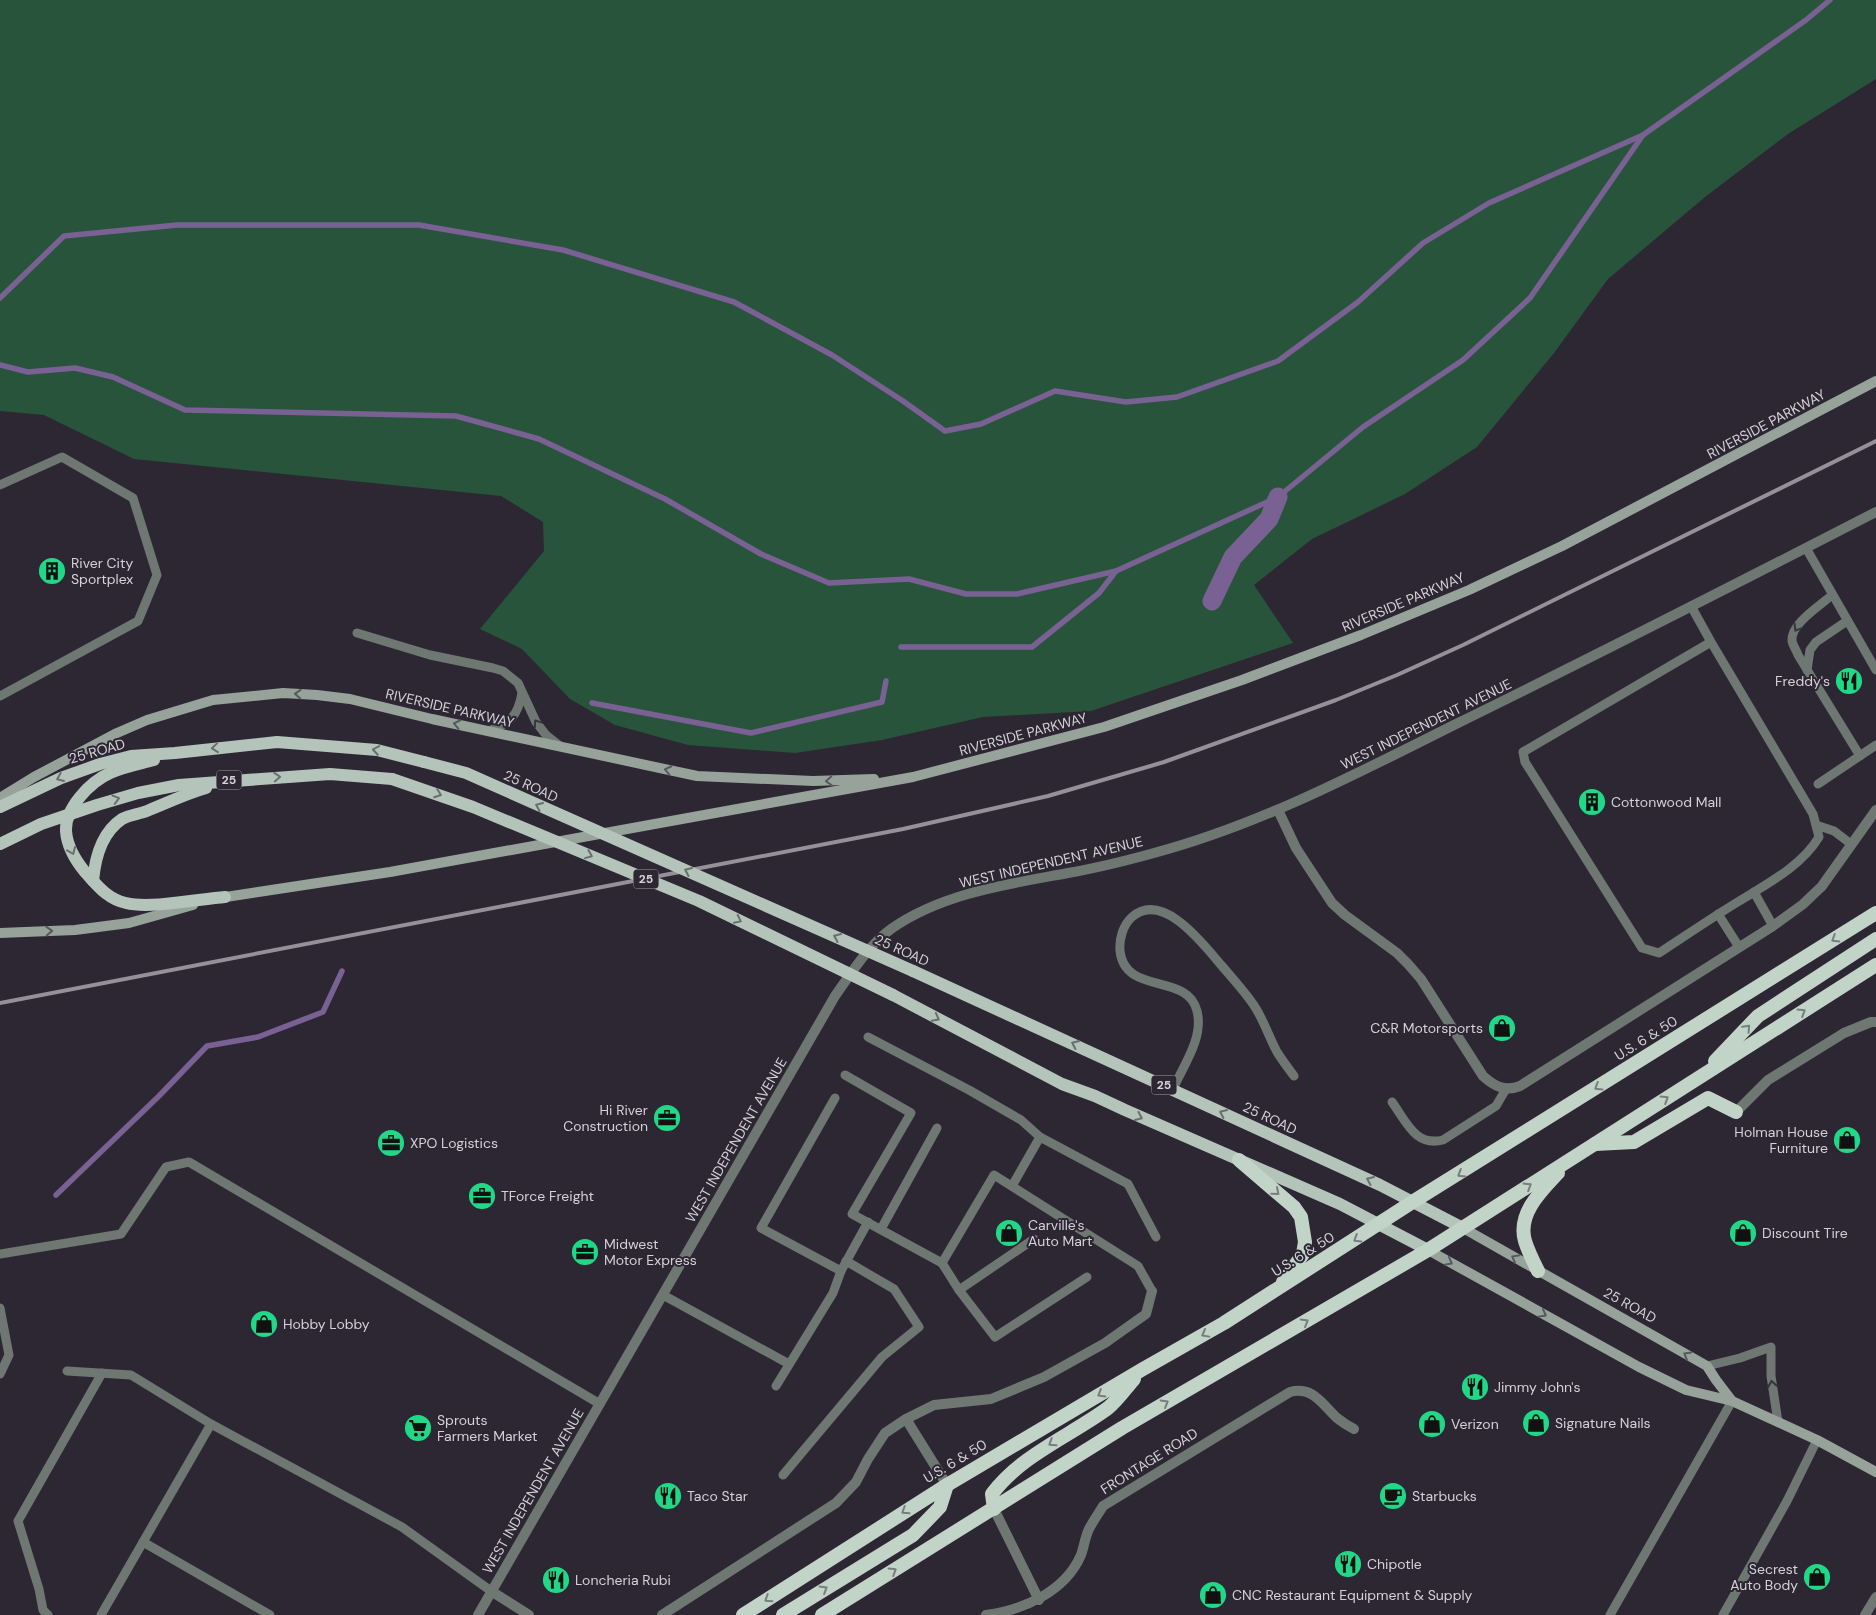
<svg xmlns="http://www.w3.org/2000/svg" width="1876" height="1615" font-family="'DM Sans',sans-serif">
<rect width="100%" height="100%" fill="#2d2734"/>
<path fill="#28543b" d="M 0,0 L 1876,0 L 1876,79 L 1788,134 L 1705,197 L 1608,279 L 1554,353 L 1477,447 L 1405,494 L 1312,539 L 1254,585 L 1293,643 L 1091,711 L 983,717 L 882,740 L 795,753 L 688,745 L 615,725 L 570,699 L 522,649 L 480,629 L 544,551 L 543,522 L 501,496 L 134,459 L 44,415 L 0,411 Z"/>
<g fill="none" stroke-linecap="round" stroke-linejoin="round">
<g stroke="#7a6194" stroke-width="5.5">
<path d="M 0,298 L 64,236 L 177,225 L 419,225 L 563,250 L 734,302 L 832,355 L 903,401 L 945,431 L 981,424 L 1055,391 L 1126,402 L 1177,397 L 1278,361 L 1358,302 L 1423,243 L 1489,203 L 1643,135"/>
<path d="M 0,365 L 28,372 L 75,368 L 113,377 L 185,410 L 456,416 L 539,439 L 665,499 L 761,554 L 829,583 L 909,579 L 966,594 L 1017,594 L 1116,571"/>
<path d="M 901,647 L 1032,647 L 1099,593 L 1116,571 L 1278,497 L 1363,427 L 1463,360 L 1530,298 L 1643,135 L 1806,20 L 1830,0"/>
<path d="M 592,703 L 751,733 L 882,702 L 886,681"/>
<path d="M 56,1195 L 159,1096 L 207,1046 L 258,1037 L 323,1012 L 342,971"/>
</g>
<path stroke="#7a6194" stroke-width="19" d="M 1212,601 L 1233,557 L 1269,519 L 1278,497"/>
<g stroke="#6f7772" stroke-width="9">
<path d="M 0,485 L 62,457 L 133,498 L 157,575 L 138,621 L 0,696"/>
<path d="M 1806,548 L 1876,670"/>
<path d="M 1832,595 C 1821,605 1790,624 1792,641 C 1793,646 1797,651 1798,655 L 1860,756"/>
<path d="M 1691,606 L 1711,642 L 1813,814 L 1819,837 C 1801,867 1765,885 1736,903 C 1710,919 1685,936 1659,953 L 1642,948 L 1525,762 L 1523,752 L 1711,642"/>
<path d="M 357,633 L 430,655 L 493,668 L 503,671 L 518,683 L 536,722 L 546,735 L 560,746"/>
<path d="M 1807,670 L 1810,650 L 1816,642 L 1847,621"/>
<path d="M 489,731 C 510,723 518,716 522,693"/>
<path d="M 1818,784 L 1876,745"/>
<path d="M 1816,825 L 1834,831 L 1851,844"/>
<path d="M 1754,892 L 1773,926"/>
<path d="M 1718,914 L 1739,947"/>
<path d="M 868,1037 L 969,1090 L 1021,1120 L 1040,1137"/>
<path d="M 845,1075 L 911,1113 L 852,1214 L 942,1263"/>
<path d="M 1173,1089 C 1183,1066 1204,1038 1197,1011 C 1188,972 1125,996 1120,951 C 1119,939 1123,925 1132,917 C 1163,890 1204,945 1222,966 C 1233,979 1246,993 1255,1007 C 1264,1021 1269,1037 1277,1052 C 1282,1060 1288,1068 1294,1076"/>
<path d="M 835,1098 L 761,1228 L 841,1271 L 868,1222"/>
<path d="M 1392,1102 C 1406,1121 1415,1147 1443,1140 L 1496,1106 L 1506,1089"/>
<path d="M 1012,1186 L 1040,1137 L 1128,1184 L 1156,1237"/>
<path d="M 881,1229 L 937,1128"/>
<path d="M 0,1254 L 121,1234 L 166,1167 L 189,1162 L 600,1404"/>
<path d="M 1087,1277 L 995,1337 L 959,1290 L 942,1263 L 994,1175 L 1138,1266 L 1152,1291"/>
<path d="M 959,1290 L 1034,1239"/>
<path d="M 663,1295 L 789,1364"/>
<path d="M 0,1308 L 9,1355 L 0,1374"/>
<path d="M 1707,1366 L 1740,1358 L 1771,1347 L 1771,1376 L 1778,1422"/>
<path d="M 67,1371 L 131,1375 L 211,1424 L 402,1527 L 491,1591"/>
<path d="M 776,1386 L 833,1293 L 841,1271"/>
<path d="M 783,1475 L 882,1357 L 919,1327 L 894,1289 L 846,1261"/>
<path d="M 143,1542 L 270,1615"/>
<path d="M 48,1615 L 43,1610 L 39,1589 L 18,1521 L 102,1373"/>
<path d="M 101,1615 L 211,1424"/>
<path d="M 1610,1615 L 1732,1401"/>
<path d="M 1723,1615 L 1787,1501 L 1817,1440"/>
</g>
<g stroke="#6f7772" stroke-width="10">
<path d="M 1278,810 L 1296,848 L 1332,903 L 1345,915 L 1397,953 L 1408,964 L 1421,979 L 1483,1076 C 1494,1086 1505,1092 1520,1086 L 1773,926 L 1802,905 L 1822,886 L 1876,810"/>
<path d="M 1736,1112 L 1768,1080 L 1844,1033 L 1871,1022 L 1876,1022"/>
<path d="M 906,1419 L 947,1485"/>
<path d="M 994,1509 L 1039,1600"/>
<path d="M 491,1591 L 529,1615"/>
<path d="M 478,1615 L 835,996 C 852,972 868,946 891,929 C 942,893 1009,884 1068,873 C 1097,868 1125,861 1154,853 C 1259,825 1356,774 1454,725 C 1595,656 1736,584 1876,512"/>
<path d="M 662,1615 L 836,1503 L 856,1482 L 868,1459 L 885,1433 L 906,1419 L 934,1405 L 991,1399 L 1044,1377 L 1105,1343 L 1146,1314 L 1152,1291"/>
<path d="M 986,1615 C 1023,1610 1065,1592 1081,1555 C 1084,1547 1085,1537 1089,1529 C 1093,1521 1099,1513 1103,1506 L 1290,1392 C 1313,1386 1322,1404 1337,1418 C 1342,1422 1348,1426 1354,1429"/>
<path d="M 1865,1615 L 1876,1597"/>
</g>
<g stroke="#96a29a" stroke-width="10">
<path d="M 0,798 L 34,777 L 117,733 L 147,720 L 213,700 L 283,693 L 317,695 L 350,699 L 432,719 L 697,776 L 813,781 L 874,779"/>
<path d="M 219,898 L 390,872 L 913,777 L 1104,727 L 1242,680 L 1361,635 L 1469,590 L 1562,546 L 1876,381"/>
<path d="M 0,933 L 75,930 L 129,923 L 193,905"/>
<path d="M 1463,1228 L 1707,1366 L 1716,1380 L 1732,1401"/>
<path d="M 1428,1250 L 1639,1367 L 1686,1390 L 1732,1401 L 1817,1440 L 1876,1472"/>
</g>
<g stroke="#b5c4ba" stroke-width="12">
<path d="M 154,760 C 139,764 123,767 110,773 C 90,782 65,808 66,831 C 67,846 76,861 85,872 C 97,885 107,899 126,903 C 150,909 199,899 225,897"/>
<path d="M 0,807 L 61,778 L 100,764 L 131,756 L 175,753 L 277,742 L 377,750 L 424,762"/>
<path d="M 0,844 L 41,824 L 97,805 L 138,793 L 179,785 L 330,774 L 392,779"/>
<path d="M 93,881 C 95,858 101,833 122,819 C 129,815 139,814 147,811 C 167,803 185,794 206,788"/>
<path d="M 913,971 L 1380,1185 L 1463,1228"/>
<path d="M 893,995 L 1062,1084 L 1095,1096 L 1125,1110 L 1340,1204 L 1428,1250"/>
</g>
<g stroke="#c2d4c8" stroke-width="14">
<path d="M 1715,1061 L 1758,1016 L 1876,939"/>
<path d="M 1595,1144 L 1634,1142 L 1708,1098 L 1736,1112"/>
<path d="M 1239,1160 L 1294,1207 L 1301,1217 L 1305,1242 L 1303,1254 L 1283,1282"/>
<path d="M 1538,1271 C 1533,1261 1528,1251 1525,1241 C 1517,1214 1541,1191 1558,1173"/>
<path d="M 994,1509 L 992,1494 C 1021,1455 1070,1436 1108,1408 C 1118,1400 1126,1388 1134,1379"/>
<path d="M 743,1615 L 947,1485 L 1143,1369 L 1224,1323 L 1414,1201 L 1876,913"/>
<path d="M 783,1615 L 913,1535 L 940,1507 L 947,1485"/>
<path d="M 822,1615 L 1122,1428 L 1428,1250 L 1876,965"/>
</g>
<path stroke="#95909a" stroke-width="4" d="M 0,1003 L 903,829 L 1048,796 L 1164,762 L 1336,700 L 1397,675 L 1463,645 L 1876,441"/>
<g stroke="#b5c4ba" stroke-width="12">
<path d="M 424,762 L 466,773 L 913,971"/>
<path d="M 392,779 L 473,807 L 699,901 L 893,995"/>
</g>
</g>
<defs><path id="oneway-chevron" d="M-2-3.5L2.5 0L-2 3.5" fill="none" stroke-width="1.6" stroke-linecap="round" stroke-linejoin="round" transform="scale(1.25)"/></defs>
<g stroke="#37333d">
<use href="#oneway-chevron" transform="translate(1797 628) rotate(121)"/>
<use href="#oneway-chevron" transform="translate(537 723) rotate(-124)"/>
<use href="#oneway-chevron" transform="translate(1772 1384) rotate(-99)"/>
</g>
<g stroke="#57585d">
<use href="#oneway-chevron" transform="translate(298 694) rotate(-177)"/>
<use href="#oneway-chevron" transform="translate(457 724) rotate(-168)"/>
<use href="#oneway-chevron" transform="translate(668 770) rotate(-168)"/>
<use href="#oneway-chevron" transform="translate(829 781) rotate(177)"/>
<use href="#oneway-chevron" transform="translate(49 931) rotate(-2)"/>
<use href="#oneway-chevron" transform="translate(1515 1258) rotate(-151)"/>
<use href="#oneway-chevron" transform="translate(1449 1262) rotate(29)"/>
<use href="#oneway-chevron" transform="translate(1543 1314) rotate(29)"/>
<use href="#oneway-chevron" transform="translate(1687 1355) rotate(-150)"/>
</g>
<g stroke="#6a6e70">
<use href="#oneway-chevron" transform="translate(215 748) rotate(174)"/>
<use href="#oneway-chevron" transform="translate(376 750) rotate(-170)"/>
<use href="#oneway-chevron" transform="translate(277 777) rotate(-4)"/>
<use href="#oneway-chevron" transform="translate(60 778) rotate(157)"/>
<use href="#oneway-chevron" transform="translate(438 794) rotate(20)"/>
<use href="#oneway-chevron" transform="translate(116 799) rotate(-16)"/>
<use href="#oneway-chevron" transform="translate(539 806) rotate(-156)"/>
<use href="#oneway-chevron" transform="translate(72 851) rotate(67)"/>
<use href="#oneway-chevron" transform="translate(589 855) rotate(22)"/>
<use href="#oneway-chevron" transform="translate(688 871) rotate(-156)"/>
<use href="#oneway-chevron" transform="translate(738 920) rotate(26)"/>
<use href="#oneway-chevron" transform="translate(837 937) rotate(-156)"/>
<use href="#oneway-chevron" transform="translate(936 1018) rotate(28)"/>
<use href="#oneway-chevron" transform="translate(1075 1044) rotate(-155)"/>
<use href="#oneway-chevron" transform="translate(1223 1113) rotate(-155)"/>
<use href="#oneway-chevron" transform="translate(1139 1117) rotate(24)"/>
<use href="#oneway-chevron" transform="translate(1370 1180) rotate(-156)"/>
</g>
<g stroke="#787e7e">
<use href="#oneway-chevron" transform="translate(1835 939) rotate(148)"/>
<use href="#oneway-chevron" transform="translate(1802 1012) rotate(-32)"/>
<use href="#oneway-chevron" transform="translate(1747 1028) rotate(-47)"/>
<use href="#oneway-chevron" transform="translate(1598 1087) rotate(148)"/>
<use href="#oneway-chevron" transform="translate(1665 1099) rotate(-32)"/>
<use href="#oneway-chevron" transform="translate(1461 1174) rotate(148)"/>
<use href="#oneway-chevron" transform="translate(1528 1186) rotate(-32)"/>
<use href="#oneway-chevron" transform="translate(1276 1192) rotate(41)"/>
<use href="#oneway-chevron" transform="translate(1357 1239) rotate(148)"/>
<use href="#oneway-chevron" transform="translate(1305 1322) rotate(-30)"/>
<use href="#oneway-chevron" transform="translate(1205 1334) rotate(151)"/>
<use href="#oneway-chevron" transform="translate(1101 1394) rotate(149)"/>
<use href="#oneway-chevron" transform="translate(1165 1403) rotate(-30)"/>
<use href="#oneway-chevron" transform="translate(1052 1443) rotate(147)"/>
<use href="#oneway-chevron" transform="translate(905 1511) rotate(147)"/>
<use href="#oneway-chevron" transform="translate(893 1571) rotate(-32)"/>
<use href="#oneway-chevron" transform="translate(824 1589) rotate(-31)"/>
<use href="#oneway-chevron" transform="translate(768 1599) rotate(147)"/>
</g>
<defs>
<symbol id="building-disc" viewBox="-11 -11 22 22"><circle r="9.5" fill="#20d887" stroke="#2d2734"/><path d="M-4-6H4V6H1V3H-1V6H-4ZM-2.5-4.3h1.7v1.8h-1.7ZM.8-4.3h1.7v1.8H.8ZM-2.5-1h1.7V.8h-1.7ZM.8-1h1.7V.8H.8Z" fill="#111"/></symbol>
<symbol id="restaurant-disc" viewBox="-11 -11 22 22"><circle r="9.5" fill="#20d887" stroke="#2d2734"/><path d="M-5-6h1v4h1v-4h1v4h1v-4h1v5L-1.5 .5V6h-2V.5L-5-1ZM5-6V6H3V1.5H1.5Q1.5-4 5-6Z" fill="#111"/></symbol>
<symbol id="shop-disc" viewBox="-11 -11 22 22"><circle r="9.5" fill="#20d887" stroke="#2d2734"/><path d="M-5-2.5h2.3a2.7 3.5 0 0 1 5.4 0H5L5.5 6h-11ZM-1.5-2.5h3a1.5 2.3 0 0 0-3 0Z" fill="#111"/></symbol>
<symbol id="office-disc" viewBox="-11 -11 22 22"><circle r="9.5" fill="#20d887" stroke="#2d2734"/><path d="M-6-3h4V-5.5h4V-3h4V5H-6ZM-1-4.5V-3h2v-1.5ZM-6 0V1H6V0Z" fill="#111"/></symbol>
<symbol id="supermarket-disc" viewBox="-11 -11 22 22"><circle r="9.5" fill="#20d887" stroke="#2d2734"/><path d="M-6-5.5h2.5l.6 2H6L4.5 2H-2.5L-4.4-4H-6ZM-1.5 3.2a1.3 1.3 0 1 0 .1 0ZM3 3.2a1.3 1.3 0 1 0 .1 0Z" fill="#111"/></symbol>
<symbol id="cafe-disc" viewBox="-11 -11 22 22"><circle r="9.5" fill="#20d887" stroke="#2d2734"/><path d="M-5.5-4.5H6V0H3Q3 3.5 0 3.5H-2.5Q-5.5 3.5-5.5 0ZM3-3.2v2h1.7v-2ZM-6 4.5H4V6H-6Z" fill="#111"/></symbol>
</defs>
<g fill-rule="evenodd">
<use href="#building-disc" x="36" y="555" width="32" height="32"/>
<use href="#restaurant-disc" x="1833" y="665" width="32" height="32"/>
<use href="#building-disc" x="1576" y="786" width="32" height="32"/>
<use href="#shop-disc" x="1486" y="1012" width="32" height="32"/>
<use href="#office-disc" x="651" y="1102" width="32" height="32"/>
<use href="#shop-disc" x="1831" y="1124" width="32" height="32"/>
<use href="#office-disc" x="375" y="1127" width="32" height="32"/>
<use href="#office-disc" x="466" y="1180" width="32" height="32"/>
<use href="#shop-disc" x="993" y="1217" width="32" height="32"/>
<use href="#shop-disc" x="1727" y="1217" width="32" height="32"/>
<use href="#office-disc" x="569" y="1236" width="32" height="32"/>
<use href="#shop-disc" x="248" y="1308" width="32" height="32"/>
<use href="#restaurant-disc" x="1459" y="1371" width="32" height="32"/>
<use href="#shop-disc" x="1520" y="1407" width="32" height="32"/>
<use href="#shop-disc" x="1416" y="1408" width="32" height="32"/>
<use href="#supermarket-disc" x="402" y="1412" width="32" height="32"/>
<use href="#restaurant-disc" x="652" y="1480" width="32" height="32"/>
<use href="#cafe-disc" x="1377" y="1480" width="32" height="32"/>
<use href="#restaurant-disc" x="1332" y="1548" width="32" height="32"/>
<use href="#shop-disc" x="1801" y="1561" width="32" height="32"/>
<use href="#restaurant-disc" x="540" y="1564" width="32" height="32"/>
<use href="#shop-disc" x="1197" y="1579" width="32" height="32"/>
</g>
<g text-anchor="middle" stroke-width="4" stroke-linejoin="round" paint-order="stroke">
<g fill="#2d2734" stroke="#a29ea8" stroke-width="1">
<rect x="216.5" y="770.5" width="25" height="19" rx="4"/>
<rect x="633.5" y="869.5" width="25" height="19" rx="4"/>
<rect x="1151.5" y="1075.5" width="25" height="19" rx="4"/>
</g>
<g font-size="12" font-weight="bold" fill="#d4d1d9">
<text x="229" y="784">25</text>
<text x="646" y="883">25</text>
<text x="1164" y="1089">25</text>
</g>
<g font-size="14" fill="#d4d1d9" stroke="#2d2734">
<text transform="translate(1766 424) rotate(-28)" y="5">RIVERSIDE PARKWAY</text>
<text transform="translate(1403 602) rotate(-23)" y="5">RIVERSIDE PARKWAY</text>
<text transform="translate(450 708) rotate(13)" y="5">RIVERSIDE PARKWAY</text>
<text transform="translate(1426 724) rotate(-26)" y="5">WEST INDEPENDENT AVENUE</text>
<text transform="translate(1023 734) rotate(-15)" y="5">RIVERSIDE PARKWAY</text>
<text transform="translate(97 751) rotate(-16)" y="5">25 ROAD</text>
<text transform="translate(531 786) rotate(24)" y="5">25 ROAD</text>
<text transform="translate(1051 862) rotate(-13)" y="5">WEST INDEPENDENT AVENUE</text>
<text transform="translate(902 950) rotate(24)" y="5">25 ROAD</text>
<text transform="translate(1646 1038) rotate(-32)" y="5">U.S. 6 &amp; 50</text>
<text transform="translate(1270 1118) rotate(25)" y="5">25 ROAD</text>
<text transform="translate(736 1140) rotate(-60)" y="5">WEST INDEPENDENT AVENUE</text>
<text transform="translate(1303 1254) rotate(-32)" y="5">U.S. 6 &amp; 50</text>
<text transform="translate(1630 1305) rotate(29)" y="5">25 ROAD</text>
<text transform="translate(955 1461) rotate(-31)" y="5">U.S. 6 &amp; 50</text>
<text transform="translate(1149 1461) rotate(-32)" y="5">FRONTAGE ROAD</text>
<text transform="translate(533 1491) rotate(-60)" y="5">WEST INDEPENDENT AVENUE</text>
</g>
<g font-size="14" fill="#d4d1d9" stroke="#2d2734" text-anchor="start">
<text x="71" y="568">River City<tspan x="71" dy="16">Sportplex</tspan></text>
<text x="1830" y="686" text-anchor="end">Freddy's</text>
<text x="1611" y="807">Cottonwood Mall</text>
<text x="1483" y="1033" text-anchor="end">C&amp;R Motorsports</text>
<text x="648" y="1115" text-anchor="end">Hi River<tspan x="648" dy="16">Construction</tspan></text>
<text x="1828" y="1137" text-anchor="end">Holman House<tspan x="1828" dy="16">Furniture</tspan></text>
<text x="410" y="1148">XPO Logistics</text>
<text x="501" y="1201">TForce Freight</text>
<text x="1028" y="1230">Carville's<tspan x="1028" dy="16">Auto Mart</tspan></text>
<text x="1762" y="1238">Discount Tire</text>
<text x="604" y="1249">Midwest<tspan x="604" dy="16">Motor Express</tspan></text>
<text x="283" y="1329">Hobby Lobby</text>
<text x="1494" y="1392">Jimmy John's</text>
<text x="437" y="1425">Sprouts<tspan x="437" dy="16">Farmers Market</tspan></text>
<text x="1555" y="1428">Signature Nails</text>
<text x="1451" y="1429">Verizon</text>
<text x="687" y="1501">Taco Star</text>
<text x="1412" y="1501">Starbucks</text>
<text x="1367" y="1569">Chipotle</text>
<text x="1798" y="1574" text-anchor="end">Secrest<tspan x="1798" dy="16">Auto Body</tspan></text>
<text x="575" y="1585">Loncheria Rubi</text>
<text x="1232" y="1600">CNC Restaurant Equipment &amp; Supply</text>
</g>
</g>
</svg>
